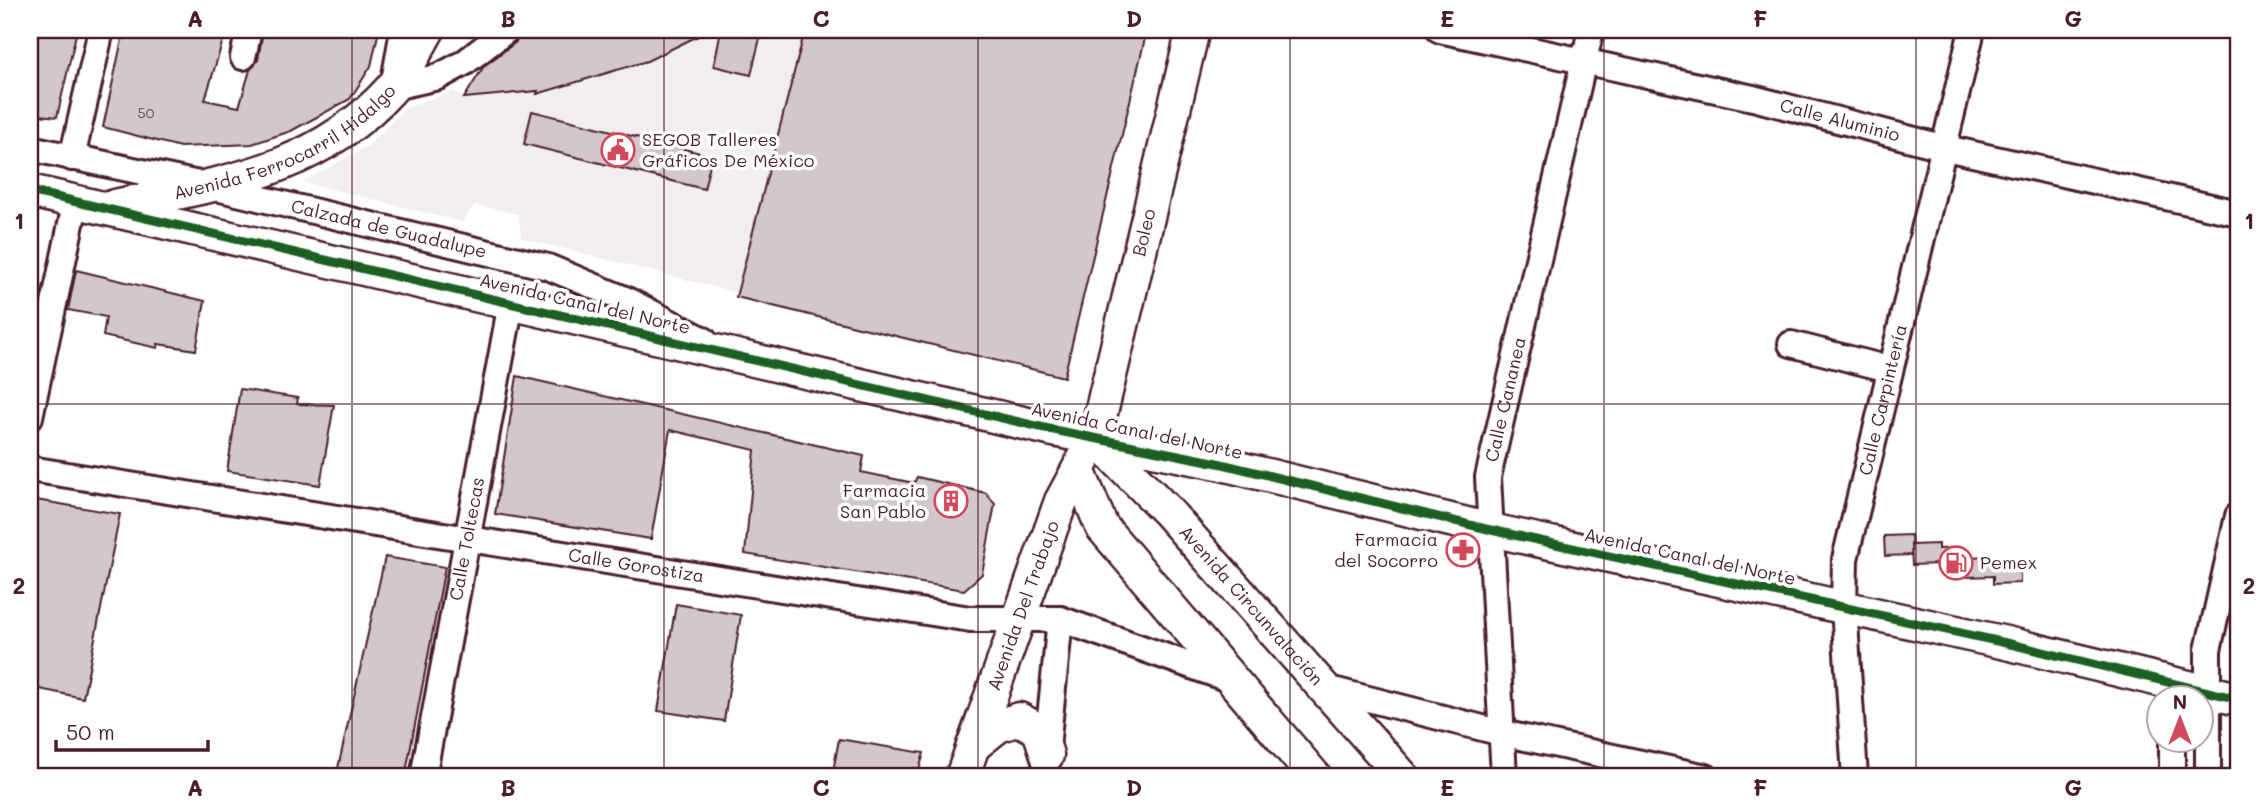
<svg xmlns="http://www.w3.org/2000/svg" width="2268" height="807" font-family="Mali,sans-serif">
<rect width="100%" height="100%" fill="#fff"/>
<filter id="ink" filterUnits="userSpaceOnUse"><feTurbulence type="fractalNoise" baseFrequency=".0143" numOctaves="2"/><feDisplacementMap in="SourceGraphic" scale="14" xChannelSelector="R" yChannelSelector="G"/><feConvolveMatrix kernelMatrix="1 2 1 2 8 2 1 2 1" color-interpolation-filters="sRGB"/></filter>
<g filter="url(#ink)">
<path fill="#f2eeef" d="M 710,30 L 1008,30 L 1139,61 L 1059,375 L 522,238 L 518,214 L 475,205 L 462,222 L 303,182 L 369,145 L 405,108 L 454,91 L 464,98 L 550,88 L 648,60 Z"/>
<g fill="#d2c7cb" stroke="#4a1f2b" stroke-width="2">
<path d="M 30,30 L 77,30 L 57,117 L 30,114 Z"/>
<path d="M 124,30 L 226,30 L 205,100 L 239,107 L 250,70 L 258,60 L 263,30 L 379,30 L 371,66 L 350,99 L 291,131 L 252,144 L 180,147 L 103,127 Z"/>
<path d="M 522,30 L 710,30 L 647,61 L 537,94 L 538,91 L 464,98 L 484,66 L 516,42 Z"/>
<path d="M 721,30 L 760,38 L 751,75 L 714,66 Z"/>
<path d="M 805,30 L 1147,30 L 1064,377 L 736,297 Z"/>
<path d="M 532,111 L 712,156 L 704,189 L 524,144 Z"/>
<path d="M 76,270 L 205,301 L 196,350 L 158,344 L 158,348 L 103,336 L 106,317 L 68,310 Z"/>
<path d="M 517,376 L 864,456 L 861,472 L 914,483 L 917,477 L 986,493 L 995,504 L 982,574 L 964,590 L 745,554 L 755,450 L 670,430 L 651,539 L 495,514 Z"/>
<path d="M 240,389 L 298,398 L 297,404 L 334,405 L 320,485 L 227,471 Z"/>
<path d="M 30,499 L 120,514 L 83,698 L 30,687 Z"/>
<path d="M 1911,535 L 1912,555 L 1885,556 L 1884,536 Z"/>
<path d="M 1938,544 L 1938,549 L 1965,548 L 1966,557 L 1992,556 L 1993,564 L 2020,563 L 2020,583 L 1993,584 L 1993,576 L 1966,577 L 1966,568 L 1939,569 L 1939,564 L 1912,565 L 1911,545 Z"/>
<path d="M 385,557 L 445,567 L 405,777 L 336,777 Z"/>
<path d="M 676,604 L 741,615 L 724,721 L 658,711 Z"/>
<path d="M 839,739 L 924,753 L 917,777 L 832,777 Z"/>
</g>
<g fill="none" stroke-linecap="round" stroke-linejoin="round">
<defs>
<g id="minor">
<path d="M 403,30 L 393,87 L 438,77 L 464,63 L 507,30"/>
<path id="s1" d="M 1440,30 L 1753,98 L 1946,148 L 2238,213"/>
<path d="M 243,57 L 249,30"/>
<path id="s2" d="M 30,148 L 208,186 L 548,267 L 625,299 L 704,340"/>
<path d="M 72,158 L 101,30"/>
<path d="M 1791,344 L 1889,369"/>
<path d="M 30,417 L 76,200"/>
<path id="s3" d="M 30,469 L 970,619 L 1060,619 L 1234,681"/>
<path d="M 1325,688 L 1502,733 L 1706,777"/>
<path id="s4" d="M 423,777 L 511,303"/>
<path d="M 1044,777 L 1060,619"/>
<path id="s5" d="M 1504,777 L 1488,477 L 1591,30"/>
<path id="s6" d="M 1855,777 L 1844,607 L 1845,559 L 1972,30"/>
<path d="M 2172,777 L 2172,740"/>
<path d="M 2208,777 L 2208,650 L 2238,516"/>
</g>
<g id="major">
<path d="M 30,191 L 1049,429 L 1218,463 L 1491,530 L 2006,643 L 2238,699"/>
<path id="s7" d="M 115,206 C 220,183 315,173 391,89 C 406,72 417,49 428,30"/>
<path id="s8" d="M 1095,438 L 1167,511 L 1403,777"/>
<path d="M 1078,470 L 1102,527 L 1315,777"/>
<path d="M 973,746 L 998,726 L 1019,719 L 1039,730 L 1047,755"/>
<path id="s9" d="M 962,777 L 1061,501 L 1095,438 L 1193,30"/>
</g>
</defs>
<use href="#minor" stroke="#4a1f2b" stroke-width="30"/>
<use href="#major" stroke="#4a1f2b" stroke-width="37"/>
<use href="#minor" stroke="#fff" stroke-width="24"/>
<use href="#major" stroke="#fff" stroke-width="32"/>
<defs>
<path id="cycleway" d="M 30,191 L 1049,429 L 1218,463 L 1491,530 L 2006,643 L 2238,699"/>
</defs>
<use href="#cycleway" stroke="#fff" stroke-width="13"/>
<use href="#cycleway" stroke="#1b5e20" stroke-width="9"/>
</g>
</g>
<path fill="none" stroke="#4a1f2b" stroke-width="2" stroke-opacity="0.55" d="M 352,30 L 352,777M 664,30 L 664,777M 978,30 L 978,777M 1290,30 L 1290,777M 1604,30 L 1604,777M 1916,30 L 1916,777M 30,404 L 2238,404"/>
<defs>
<symbol id="civic-ring" viewBox="-11 -11 22 22"><circle r="9.5" fill="#fff" stroke="#d1495b" stroke-width="1.5"/><path d="M-.6-6.5H3V-4.5H.6V-3L4-1V1h2V6H-6V1h2V-1L-.6-3ZM-1.2 2.5V6h2.4V2.5Z" fill="#d1495b"/></symbol>
<symbol id="building-ring" viewBox="-11 -11 22 22"><circle r="9.5" fill="#fff" stroke="#d1495b" stroke-width="1.5"/><path d="M-4-6H4V6H1V3H-1V6H-4ZM-2.5-4.3h1.7v1.8h-1.7ZM.8-4.3h1.7v1.8H.8ZM-2.5-1h1.7V.8h-1.7ZM.8-1h1.7V.8H.8Z" fill="#d1495b"/></symbol>
<symbol id="pharmacy-ring" viewBox="-11 -11 22 22"><circle r="9.5" fill="#fff" stroke="#d1495b" stroke-width="1.5"/><path d="M-2-6h4v4h4v4h-4v4h-4v-4h-4v-4h4Z" fill="#d1495b"/></symbol>
<symbol id="fuel-ring" viewBox="-11 -11 22 22"><circle r="9.5" fill="#fff" stroke="#d1495b" stroke-width="1.5"/><path d="M-5.5-6h7V0h2V4h1.3V-2.5L3-4.5l.8-.8L6-3V5H2.5V1h-1V6h-7ZM-4.2-4.7v3.2H.2V-4.7Z" fill="#d1495b"/></symbol>
</defs>
<g fill-rule="evenodd">
<use href="#civic-ring" x="599" y="131" width="38" height="38"/>
<use href="#building-ring" x="932" y="482" width="38" height="38"/>
<use href="#pharmacy-ring" x="1444" y="531" width="38" height="38"/>
<use href="#fuel-ring" x="1937" y="544" width="38" height="38"/>
</g>
<g text-anchor="middle" stroke-width="7" stroke-linejoin="round" paint-order="stroke">
<g font-size="14" fill="#6c4953">
<text x="146" y="118">50</text>
</g>
<g font-size="18" fill="#4a1f2b" stroke="#fff">
<text dy="6" stroke="none"><textPath href="#s1" startOffset="410">Calle Aluminio</textPath></text>
<text dy="6" stroke="none"><textPath href="#s7" startOffset="184">Avenida Ferrocarril Hidalgo</textPath></text>
<text dy="6" stroke="none"><textPath href="#s2" startOffset="368">Calzada de Guadalupe</textPath></text>
<text dy="6" stroke="none"><textPath href="#s9" startOffset="576">Boleo</textPath></text>
<text transform="translate(585 304) rotate(13)" y="6">Avenida Canal del Norte</text>
<text dy="6" stroke="none"><textPath href="#s5" startOffset="380">Calle Cananea</textPath></text>
<text dy="6" stroke="none"><textPath href="#s6" startOffset="382">Calle Carpintería</textPath></text>
<text transform="translate(1137 431) rotate(12)" y="6">Avenida Canal del Norte</text>
<text dy="6" stroke="none"><textPath href="#s4" startOffset="242">Calle Toltecas</textPath></text>
<text transform="translate(1690 557) rotate(12)" y="6">Avenida Canal del Norte</text>
<text dy="6" stroke="none"><textPath href="#s3" startOffset="614">Calle Gorostiza</textPath></text>
<text dy="6" stroke="none"><textPath href="#s9" startOffset="182">Avenida Del Trabajo</textPath></text>
<text dy="6" stroke="none"><textPath href="#s8" startOffset="229">Avenida Circunvalación</textPath></text>
</g>
<g font-size="18" fill="#4a1f2b" stroke="#fff" text-anchor="start">
<text x="642" y="146">SEGOB Talleres<tspan x="642" dy="21">Gráficos De México</tspan></text>
<text x="926" y="497" text-anchor="end">Farmacia<tspan x="926" dy="21">San Pablo</tspan></text>
<text x="1438" y="546" text-anchor="end">Farmacia<tspan x="1438" dy="21">del Socorro</tspan></text>
<text x="1980" y="569">Pemex</text>
</g>
</g>
<rect width="2268" height="807" fill="none" stroke="#fff" stroke-width="77"/>
<g transform="translate(2180 719)"><circle r="33" fill="#ffffff" stroke="#b7a5aa" stroke-width="2"/>
<path d="M0-5L12 26L0 18L-12 26Z" fill="#d1495b"/>
<text y="-10" font-size="19" font-weight="bold" text-anchor="middle" fill="#4a1f2b">N</text>
</g>
<path d="M56 740v10h152v-10" fill="none" stroke="#4a1f2b" stroke-width="3.5"/>
<text x="66" y="740" font-size="21" fill="#4a1f2b" stroke="#ffffff" stroke-width="5" paint-order="stroke">50 m</text>
<rect x="38" y="38" width="2192" height="730" fill="none" stroke="#4a1f2b" stroke-width="2.5"/>
<g font-size="23" text-anchor="middle" font-weight="bold" fill="#4a1f2b">
<text x="195" y="27">A</text>
<text x="508" y="27">B</text>
<text x="821" y="27">C</text>
<text x="1134" y="27">D</text>
<text x="1447" y="27">E</text>
<text x="1760" y="27">F</text>
<text x="2073" y="27">G</text>
<text x="19" y="229">1</text>
<text x="2249" y="229">1</text>
<text x="19" y="594">2</text>
<text x="2249" y="594">2</text>
<text x="195" y="796">A</text>
<text x="508" y="796">B</text>
<text x="821" y="796">C</text>
<text x="1134" y="796">D</text>
<text x="1447" y="796">E</text>
<text x="1760" y="796">F</text>
<text x="2073" y="796">G</text>
</g>
</svg>
